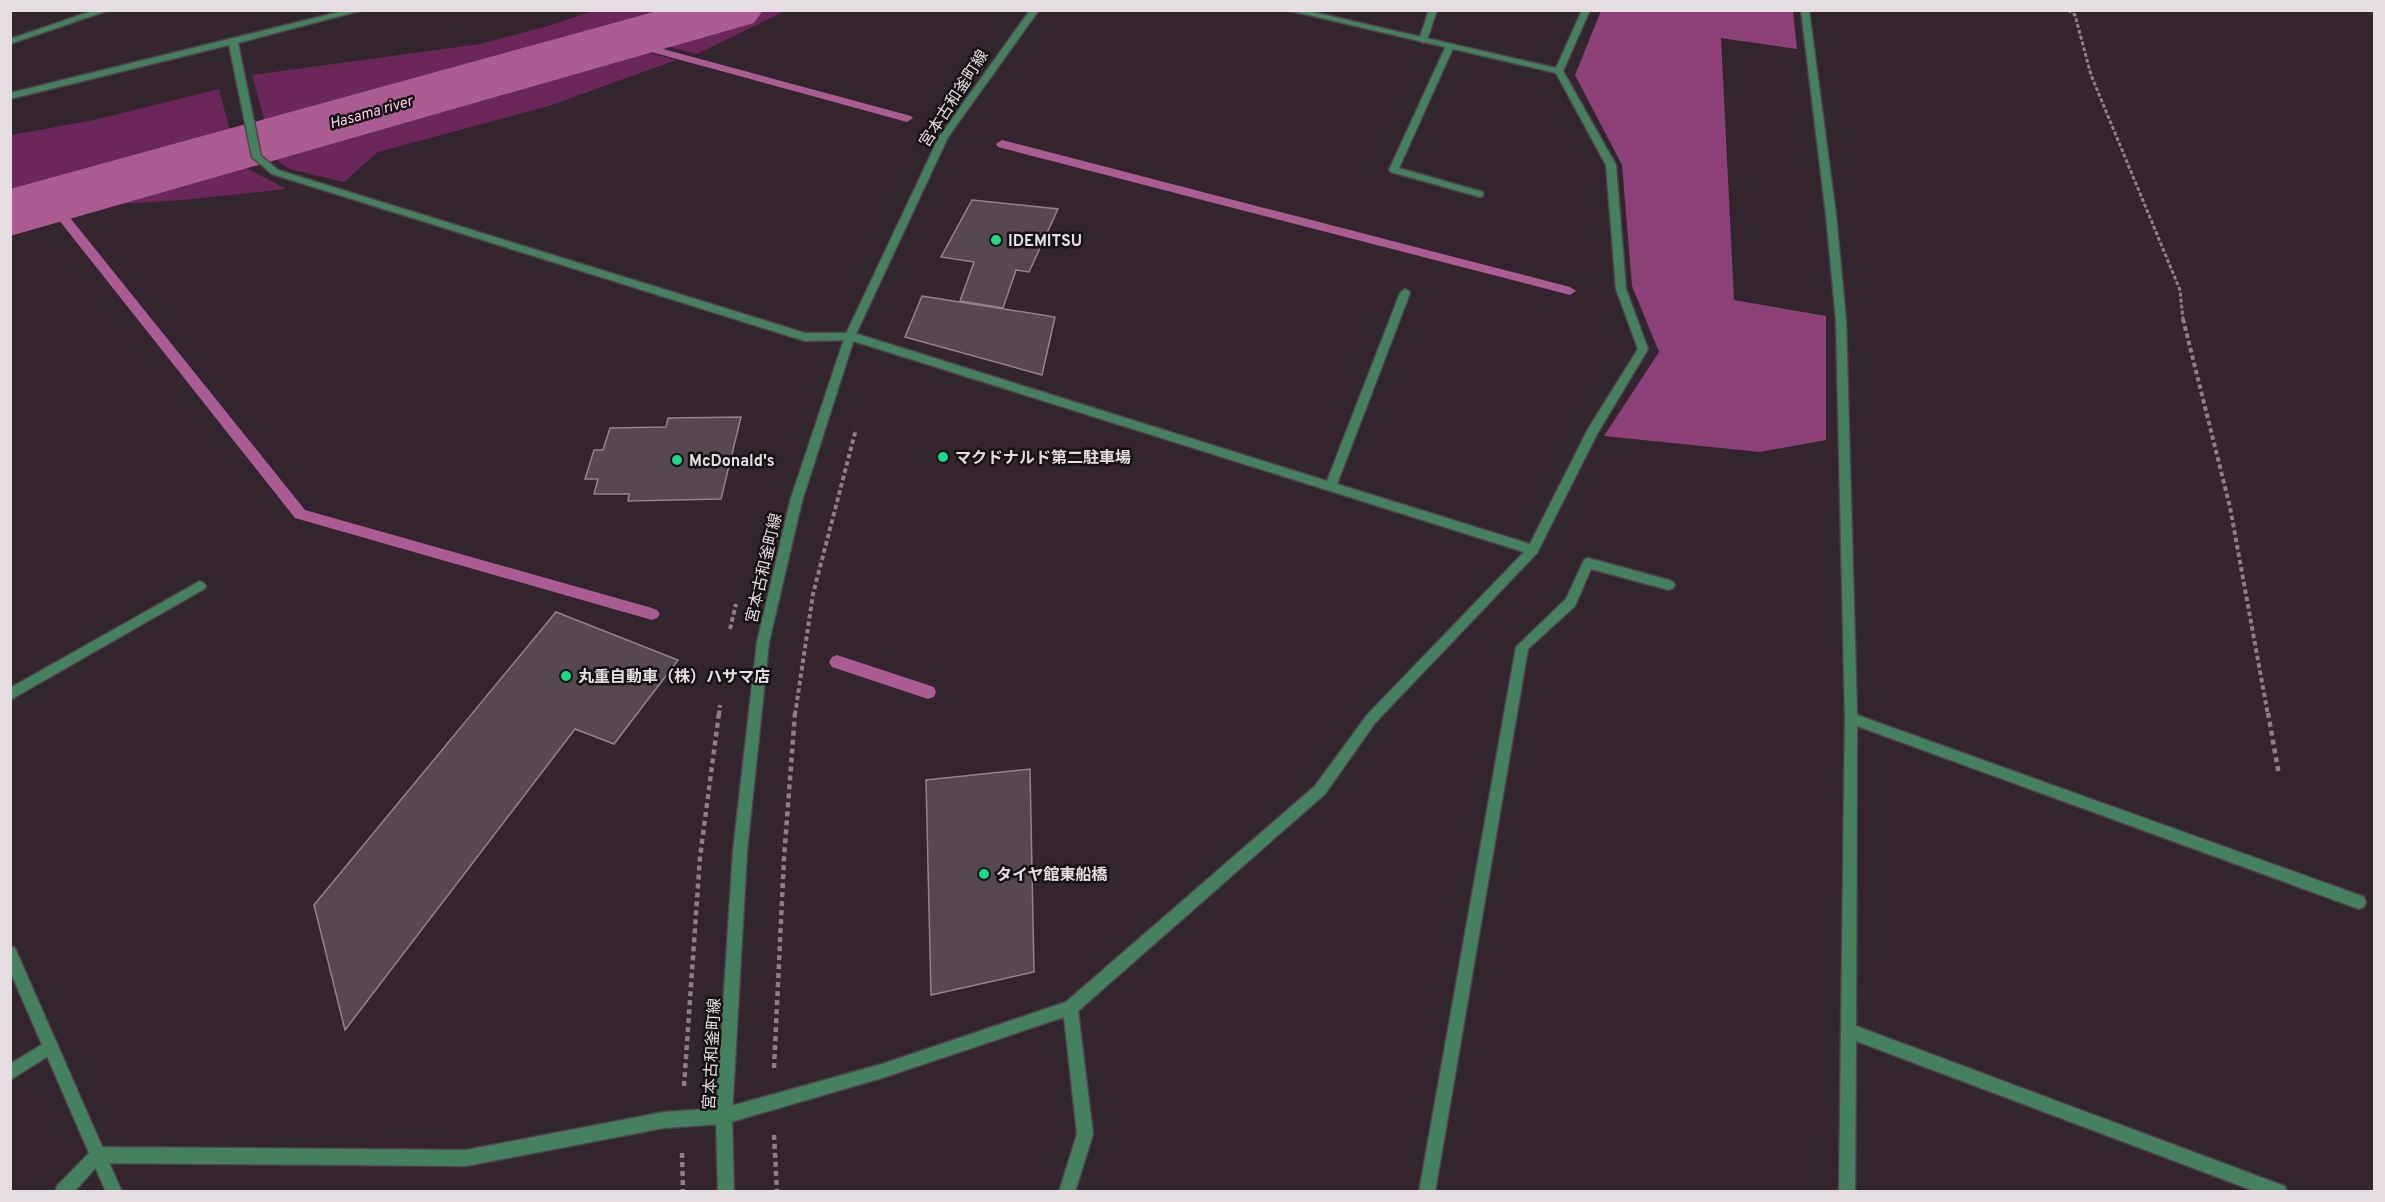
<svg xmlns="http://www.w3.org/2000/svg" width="2385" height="1202" font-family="Overpass,'Noto Sans JP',sans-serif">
<rect width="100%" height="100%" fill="#32252e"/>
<g fill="#6b2759">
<path d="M 593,11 L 692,11 L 267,130 L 252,75 L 480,44 L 548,26 Z"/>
<path d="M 755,11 L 785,11 L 697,54 L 658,44 L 749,16 Z"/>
<path d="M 639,50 L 676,60 L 549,106 L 378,152 L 344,182 L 289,169 L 270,155 Z"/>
<path d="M 219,89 L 232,138 L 11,198 L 11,135 L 94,120 Z"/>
<path d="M 239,164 L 286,189 L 183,200 L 86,206 Z"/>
</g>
<path fill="#8e4178" d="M 1601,11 L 1793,11 L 1797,49 L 1721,38 L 1734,300 L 1826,316 L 1826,440 L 1760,452 L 1604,436 L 1659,352 L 1632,286 L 1622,165 L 1575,75 Z"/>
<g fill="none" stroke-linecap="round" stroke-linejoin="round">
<g fill="#ab5c93" fill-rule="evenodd">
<path d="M 626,39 L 911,116 L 913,118 L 907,122 L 622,44 L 622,40 Z"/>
<path d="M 1002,140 L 1570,287 L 1576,291 L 1570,295 L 998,147 L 996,144 Z"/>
<path d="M 51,198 L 55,199 L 305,510 L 652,608 L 657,610 L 660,614 L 657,618 L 652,620 L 295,518 L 47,205 L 47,199 Z"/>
<path d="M 837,655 L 934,687 L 936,692 L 934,697 L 928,699 L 832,667 L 829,662 L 832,657 Z"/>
</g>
<path fill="#ab5c93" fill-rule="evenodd" d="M 661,10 L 763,10 L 754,23 L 10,236 L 10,189 Z"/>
</g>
<g fill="#564751" stroke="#93838d" stroke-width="1.5">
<path d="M 972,200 L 1058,209 L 1029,272 L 1016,270 L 1003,308 L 960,301 L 974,262 L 941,257 Z"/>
<path d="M 922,296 L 1055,317 L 1042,375 L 905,337 Z"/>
<path d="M 741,417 L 721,499 L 628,501 L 629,494 L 594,494 L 598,479 L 585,479 L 594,450 L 603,450 L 610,428 L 666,427 L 668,418 Z"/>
<path d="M 556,612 L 678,660 L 614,744 L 575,729 L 345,1030 L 314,905 Z"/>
<path d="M 1030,769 L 1034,972 L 931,995 L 926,780 Z"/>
</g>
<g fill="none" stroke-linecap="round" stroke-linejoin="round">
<defs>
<g id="service">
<path d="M 1429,10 L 1437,10 L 1427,40 L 1423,43 L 1419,40 Z"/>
<path d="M 1450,43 L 1454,46 L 1399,168 L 1483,192 L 1483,196 L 1480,197 L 1391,172 L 1389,170 L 1446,46 Z"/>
<path d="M 200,581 L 204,583 L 206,586 L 204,589 L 10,700 L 10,688 Z"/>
</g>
<g id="minor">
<path d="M 95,10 L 109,10 L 10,44 L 10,39 Z"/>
<path d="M 347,10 L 363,10 L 238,43 L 261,156 L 278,170 L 805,333 L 854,333 L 1327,481 L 1400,293 L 1405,289 L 1409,291 L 1410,293 L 1337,484 L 1530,544 L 1588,429 L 1638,349 L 1616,289 L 1606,165 L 1556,73 L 1287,10 L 1304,10 L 1556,68 L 1582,10 L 1590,10 L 1563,71 L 1616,165 L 1626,289 L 1648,349 L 1597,434 L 1537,553 L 1375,723 L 1325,794 L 1078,1011 L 1093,1134 L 1075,1192 L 1059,1192 L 1077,1134 L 1064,1017 L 882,1078 L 724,1124 L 664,1128 L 466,1166 L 100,1163 L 74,1192 L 55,1192 L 57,1186 L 92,1150 L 97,1147 L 466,1150 L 664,1112 L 724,1108 L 882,1064 L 1066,1002 L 1315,786 L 1367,715 L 1524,552 L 850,340 L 805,341 L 272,174 L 252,157 L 229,45 L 10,99 L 10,93 Z"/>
<path d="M 1801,10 L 1809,10 L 1836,215 L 1846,320 L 1857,715 L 2359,895 L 2364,897 L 2366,902 L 2364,907 L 2359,909 L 1857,726 L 1856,1026 L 2279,1184 L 2285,1186 L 2287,1192 L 2257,1192 L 1856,1041 L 1855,1192 L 1839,1192 L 1845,718 L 1836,320 L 1826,215 Z"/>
<path d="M 1588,558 L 1669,580 L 1673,582 L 1675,585 L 1673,588 L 1669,590 L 1591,569 L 1575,606 L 1528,649 L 1435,1192 L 1419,1192 L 1516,647 L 1566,599 L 1584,560 Z"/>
<path d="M 51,1039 L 56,1041 L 58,1046 L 56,1051 L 10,1080 L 10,1064 Z"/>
</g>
<g id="tertiary">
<path d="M 1030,10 L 1039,10 L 948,137 L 855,336 L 802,501 L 769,642 L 747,851 L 732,1116 L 734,1192 L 718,1192 L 716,1116 L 733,851 L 757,642 L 790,501 L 845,336 L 939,137 Z"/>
<path d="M 10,946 L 15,948 L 122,1192 L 106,1192 L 10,971 Z"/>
</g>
</defs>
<use href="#service" stroke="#4f424b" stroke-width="3"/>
<use href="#minor" stroke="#4f424b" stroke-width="3"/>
<use href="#tertiary" stroke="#4f424b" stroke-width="3"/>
<path stroke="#8b8087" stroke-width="3" stroke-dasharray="4 2" stroke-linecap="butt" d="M 2068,10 L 2075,15 L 2091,75 L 2180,290 L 2183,320"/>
<g stroke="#8b8087" stroke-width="4" stroke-dasharray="4.5 3" stroke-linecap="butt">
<path d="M 2183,319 L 2230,507 L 2268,715"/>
<path d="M 730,629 L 736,604"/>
<path d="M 719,715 L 720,705"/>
<path d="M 795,715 L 813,594 L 856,429"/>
</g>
<g stroke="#8b8087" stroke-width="4.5" stroke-dasharray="5 4" stroke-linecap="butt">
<path d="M 2268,713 L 2279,775"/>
<path d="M 774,1068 L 784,858 L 795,713"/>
<path d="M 684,1086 L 700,857 L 719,713"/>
<path d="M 774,1135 L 777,1192"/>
<path d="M 682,1153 L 683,1192"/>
</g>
<use href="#service" fill="#46815f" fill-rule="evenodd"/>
<use href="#minor" fill="#46815f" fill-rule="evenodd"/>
<use href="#tertiary" fill="#46815f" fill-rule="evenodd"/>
</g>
<g fill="#1cd988" stroke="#161114" stroke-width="2">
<circle cx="996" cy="240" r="6"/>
<circle cx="943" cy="457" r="6"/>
<circle cx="677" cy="460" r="6"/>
<circle cx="566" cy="676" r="6"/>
<circle cx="984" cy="874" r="6"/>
</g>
<g text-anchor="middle" stroke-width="5" stroke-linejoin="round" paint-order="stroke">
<g font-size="15" font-style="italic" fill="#fbceeb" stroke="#161114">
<text transform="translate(371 112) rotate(-16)" y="5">Hasama river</text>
</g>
<g font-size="16" fill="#e6dde3" stroke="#161114">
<text transform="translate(953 98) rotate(-57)" y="6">宮本古和釜町線</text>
<text transform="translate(763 568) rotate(-77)" y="6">宮本古和釜町線</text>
<text transform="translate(711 1054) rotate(-87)" y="6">宮本古和釜町線</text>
</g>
<g font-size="16" font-weight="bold" fill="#e6dde3" stroke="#161114" text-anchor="start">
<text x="1008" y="246">IDEMITSU</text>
<text x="955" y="463">マクドナルド第二駐車場</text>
<text x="689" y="466">McDonald's</text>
<text x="578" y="682">丸重自動車（株）ハサマ店</text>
<text x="996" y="880">タイヤ館東船橋</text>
</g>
</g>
<rect width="2385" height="1202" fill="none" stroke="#e6dde3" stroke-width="24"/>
</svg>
